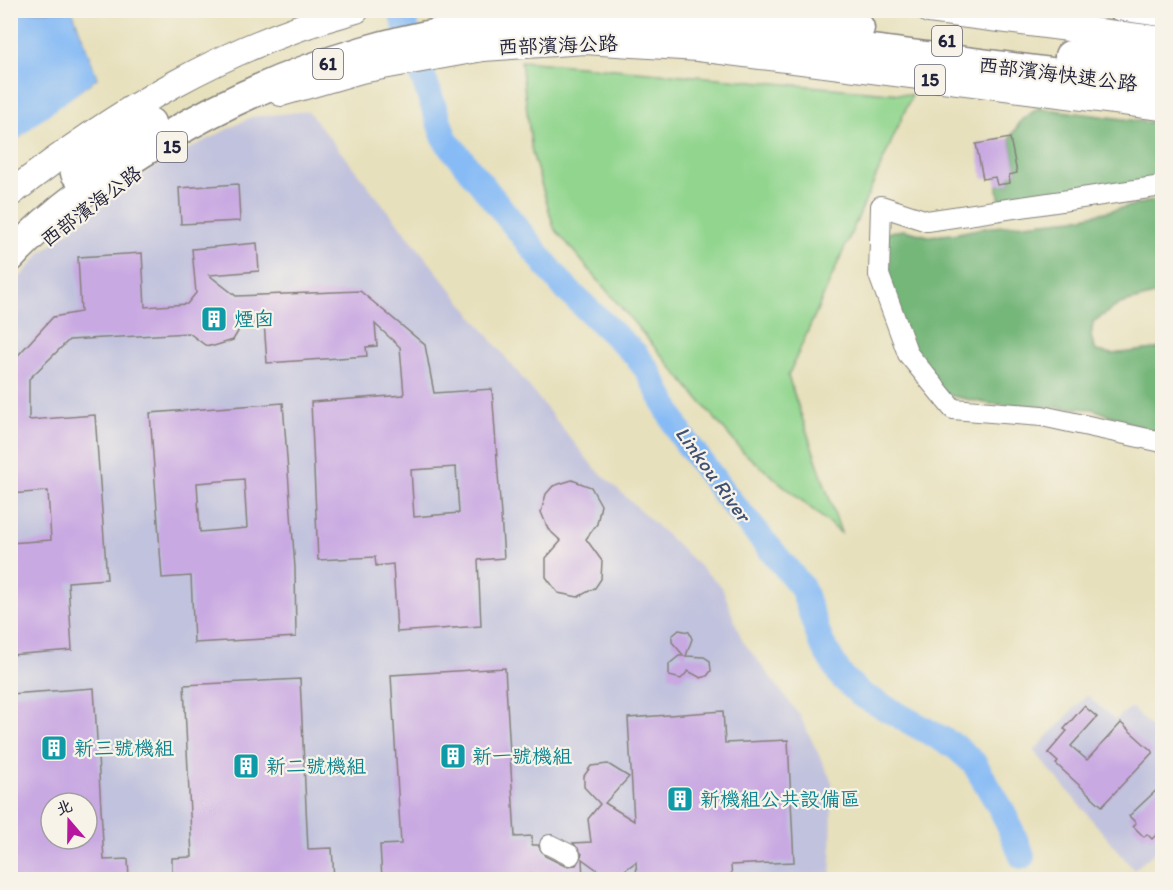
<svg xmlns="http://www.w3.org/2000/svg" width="1173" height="890" font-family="Itim,'LXGW WenKai TC',sans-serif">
<rect width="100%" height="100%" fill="#f7f3e8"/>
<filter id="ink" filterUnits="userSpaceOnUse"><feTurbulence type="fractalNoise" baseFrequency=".0167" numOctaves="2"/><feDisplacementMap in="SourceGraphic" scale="12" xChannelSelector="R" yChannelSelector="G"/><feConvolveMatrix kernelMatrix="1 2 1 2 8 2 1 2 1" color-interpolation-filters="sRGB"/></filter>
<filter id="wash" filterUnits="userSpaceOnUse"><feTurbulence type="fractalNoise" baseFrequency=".008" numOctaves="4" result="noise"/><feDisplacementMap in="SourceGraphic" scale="24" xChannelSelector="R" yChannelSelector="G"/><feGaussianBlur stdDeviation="1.35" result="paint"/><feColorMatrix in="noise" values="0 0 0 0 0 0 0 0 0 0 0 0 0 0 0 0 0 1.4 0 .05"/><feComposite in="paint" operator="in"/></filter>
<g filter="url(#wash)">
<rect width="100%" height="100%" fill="#e7e0bc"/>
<g fill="#c1c2dd" fill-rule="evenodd">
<path d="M 308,111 L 592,465 L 722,587 L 742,640 L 800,716 L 832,782 L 831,879 L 11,880 L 11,288 L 42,252 L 152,168 L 251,117 ZM 51,803 L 87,803 L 87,839 L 51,839 Z"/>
<path d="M 1087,695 L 1115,720 L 1131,707 L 1162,738 L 1162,846 L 1134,870 L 1034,751 Z"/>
</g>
<path fill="#91d58e" stroke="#5a7c64" stroke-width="1.5" d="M 521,61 L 912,95 L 788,376 L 841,533 L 743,452 L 554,228 L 532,152 Z"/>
<g fill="#74b679" stroke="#4b6c5a" stroke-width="1.5">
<path d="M 1038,108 L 1162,124 L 1162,182 L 1000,201 L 997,185 L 1010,183 L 1009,175 L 1017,173 L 1010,138 L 1021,121 Z"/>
<path d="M 1162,199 L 1162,293 L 1120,304 L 1093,322 L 1091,337 L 1096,351 L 1112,354 L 1162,348 L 1162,435 L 1093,409 L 990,404 L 947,395 L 930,380 L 894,314 L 883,236 L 890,232 L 904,230 L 928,236 L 953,234 L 983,228 L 1074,219 Z"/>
</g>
<path fill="#87bbf5" stroke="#546e98" stroke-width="1.5" d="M 11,11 L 73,11 L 98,78 L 11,146 Z"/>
<path fill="#e7e0bc" d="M 73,11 L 76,10 L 101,79 L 10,149 L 11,146 L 37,123 L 98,78 Z"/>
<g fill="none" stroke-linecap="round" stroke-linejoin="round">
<g stroke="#87bbf5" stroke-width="26">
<path d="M 400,10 L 414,52"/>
<path d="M 420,68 L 445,139 L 565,288 L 635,354 L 648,371 L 681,435 L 726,496 L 802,587 L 821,642 L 841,676 L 860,694 L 956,747 L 974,763 L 1003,812 L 1022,856"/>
</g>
</g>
<g id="blocks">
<g fill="#c9a9e2" fill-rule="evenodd">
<path d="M 1010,138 L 1017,173 L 1009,175 L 1010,183 L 997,185 L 995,177 L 983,179 L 976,144 Z"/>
<path d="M 238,184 L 240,221 L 181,224 L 179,188 Z"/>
<path d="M 257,243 L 259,271 L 209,275 L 236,296 L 360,291 L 425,345 L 434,393 L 492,389 L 504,558 L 478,560 L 481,626 L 397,632 L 393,564 L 376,566 L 375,557 L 318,560 L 311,402 L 404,395 L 400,347 L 375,324 L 377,346 L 366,347 L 367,356 L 267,363 L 264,322 L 243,323 L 233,340 L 214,346 L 205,345 L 189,333 L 69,340 L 29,379 L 29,420 L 95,415 L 107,579 L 68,582 L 72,650 L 10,655 L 10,543 L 51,540 L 48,491 L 10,494 L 10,364 L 53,317 L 81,312 L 78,257 L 142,253 L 145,307 L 187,304 L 196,293 L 192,249 ZM 456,467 L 459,513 L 414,517 L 411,470 Z"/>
<path d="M 283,403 L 295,568 L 296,637 L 194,643 L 191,576 L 162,578 L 150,413 ZM 244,479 L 247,528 L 200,532 L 197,483 Z"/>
<path d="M 572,480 L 591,487 L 601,505 L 597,524 L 586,539 L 602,561 L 601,579 L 595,588 L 578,597 L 558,593 L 546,577 L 546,558 L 561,541 L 548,529 L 541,512 L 546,494 L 553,486 Z"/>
<path d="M 679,630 L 689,632 L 692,639 L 686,656 L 704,657 L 710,661 L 711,671 L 707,676 L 701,678 L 688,671 L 681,679 L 669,676 L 669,664 L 679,656 L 684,656 L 672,642 L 672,636 Z"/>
<path d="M 505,668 L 515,837 L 532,836 L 532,845 L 538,845 L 545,856 L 565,866 L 576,865 L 582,854 L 573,843 L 591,842 L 588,819 L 600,804 L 584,787 L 584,776 L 591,766 L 608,764 L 629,777 L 605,803 L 634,821 L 628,718 L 723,711 L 725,743 L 788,740 L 794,862 L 731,865 L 732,879 L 637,879 L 636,862 L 618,875 L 607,877 L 582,859 L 583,878 L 537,879 L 536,874 L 446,879 L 382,879 L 380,845 L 401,844 L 391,675 Z"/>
<path d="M 300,679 L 308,849 L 332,848 L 334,879 L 172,879 L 172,858 L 192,857 L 184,685 Z"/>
<path d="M 94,688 L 104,860 L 128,859 L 129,879 L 10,879 L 10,694 ZM 51,803 L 87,803 L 87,839 L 51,839 Z"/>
<path d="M 1084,706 L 1097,717 L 1071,746 L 1087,760 L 1121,723 L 1153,752 L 1102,806 L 1056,764 L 1058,762 L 1048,753 L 1067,731 L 1064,729 Z"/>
<path d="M 1162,785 L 1162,829 L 1152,839 L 1147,834 L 1144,837 L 1133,826 L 1136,823 L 1129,816 Z"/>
</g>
</g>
</g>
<g filter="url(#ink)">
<use href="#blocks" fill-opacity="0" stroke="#84817c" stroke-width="1.5"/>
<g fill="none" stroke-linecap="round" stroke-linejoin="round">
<defs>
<g id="minor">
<path d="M 1118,10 L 1162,16"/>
<path d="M 1162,186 L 927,221 L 881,206 L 879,275 L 908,354 L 953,409 L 1042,416 L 1162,442"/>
<path d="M 550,845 L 570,855"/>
</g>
<g id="major">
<path d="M 929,10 L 1162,40"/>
<path d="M 281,93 L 361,70 L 483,48 L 585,41 L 698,48 L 1162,107"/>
<path d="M 10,194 C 114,112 227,45 356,10"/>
</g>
<g id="highway">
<path d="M 733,10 L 859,28"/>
<path d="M 1070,56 L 1162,65"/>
<path d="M 76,173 L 150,123"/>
<path d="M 10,257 C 54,209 110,171 165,138 C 287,65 436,19 579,22 C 669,24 758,36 847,47 C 952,61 1057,74 1162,87"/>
</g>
</defs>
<use href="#minor" stroke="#84817c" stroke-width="22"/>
<use href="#major" stroke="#84817c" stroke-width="28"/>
<use href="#highway" stroke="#84817c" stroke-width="33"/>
<use href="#minor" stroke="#fff" stroke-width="20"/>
<use href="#major" stroke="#fff" stroke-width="26"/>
<use href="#highway" stroke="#fff" stroke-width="30"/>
</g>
</g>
<defs>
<symbol id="building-square" viewBox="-11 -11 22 22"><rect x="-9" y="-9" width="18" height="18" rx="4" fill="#0f9aa8" stroke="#f7f3e8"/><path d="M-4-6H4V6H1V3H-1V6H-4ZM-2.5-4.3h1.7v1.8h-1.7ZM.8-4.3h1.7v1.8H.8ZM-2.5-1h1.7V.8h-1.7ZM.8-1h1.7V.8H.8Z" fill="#fff"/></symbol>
</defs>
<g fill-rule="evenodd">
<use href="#building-square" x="199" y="304" width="30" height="30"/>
<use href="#building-square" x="39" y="733" width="30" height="30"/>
<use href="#building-square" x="438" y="741" width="30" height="30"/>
<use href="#building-square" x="231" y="751" width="30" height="30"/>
<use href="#building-square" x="665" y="784" width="30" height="30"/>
</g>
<g text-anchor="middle" stroke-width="4.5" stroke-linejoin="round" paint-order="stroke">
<g fill="#f7f3e8" stroke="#62616f" stroke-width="1.5">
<rect x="932" y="26" width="30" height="30" rx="4.5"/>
<rect x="313" y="49" width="30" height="30" rx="4.5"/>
<rect x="915" y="65" width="30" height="30" rx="4.5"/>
<rect x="157" y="132" width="30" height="30" rx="4.5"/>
</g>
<g font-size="18" font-weight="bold" fill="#22223b">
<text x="947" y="47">61</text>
<text x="328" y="70">61</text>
<text x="930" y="86">15</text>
<text x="172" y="153">15</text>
</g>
<g font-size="20" fill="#22223b" stroke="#f7f3e8">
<text transform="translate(558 45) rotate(-2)" y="7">西部濱海公路</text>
<text transform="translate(1058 74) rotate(7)" y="7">西部濱海快速公路</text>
<text transform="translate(91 206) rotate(-37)" y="7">西部濱海公路</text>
</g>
<g font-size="20" fill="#0d838f" stroke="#f7f3e8" text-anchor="start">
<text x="234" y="326">煙囪</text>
<text x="74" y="755">新三號機組</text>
<text x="472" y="763">新一號機組</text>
<text x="266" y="773">新二號機組</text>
<text x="700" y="806">新機組公共設備區</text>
</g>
<g font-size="21" font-style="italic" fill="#405073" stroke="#f7f3e8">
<text transform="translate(713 474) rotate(54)" y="7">Linkou River</text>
</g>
</g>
<rect width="1173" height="890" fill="none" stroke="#f7f3e8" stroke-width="36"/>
<g transform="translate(69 821) rotate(340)"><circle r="28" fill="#f7f3e8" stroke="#a29fa3" stroke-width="1.5"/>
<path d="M0-4.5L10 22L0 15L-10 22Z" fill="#b5179e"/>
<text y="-9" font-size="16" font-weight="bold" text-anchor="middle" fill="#22223b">北</text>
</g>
</svg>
